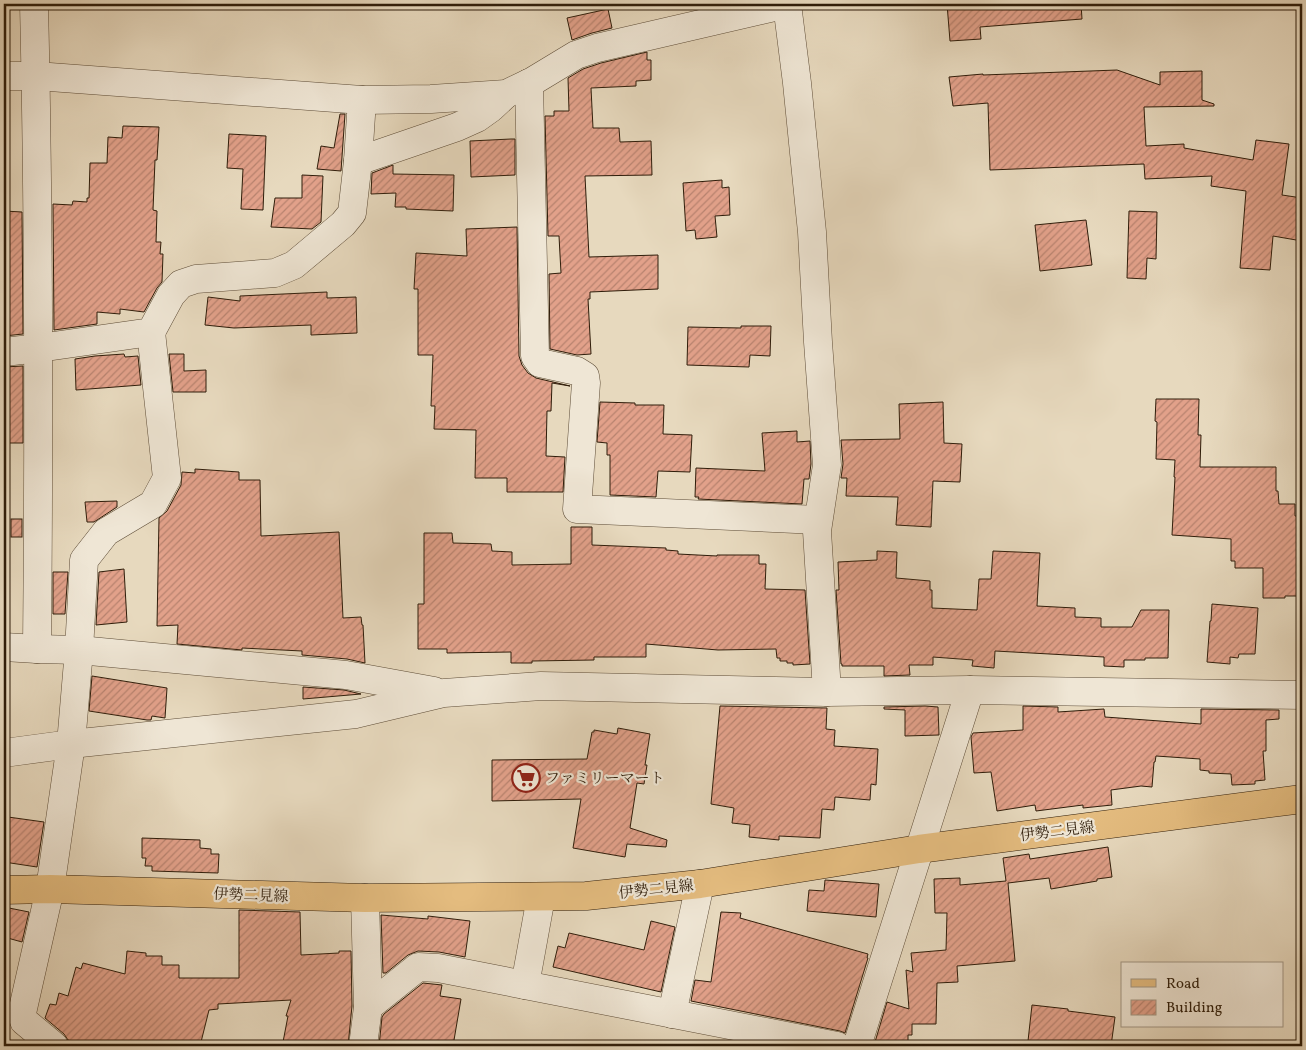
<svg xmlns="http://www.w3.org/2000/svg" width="1306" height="1050" font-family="Vollkorn,'Noto Serif JP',serif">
<defs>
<pattern id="building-hatch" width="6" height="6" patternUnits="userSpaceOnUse" patternTransform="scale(1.25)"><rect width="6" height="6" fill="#e2a18a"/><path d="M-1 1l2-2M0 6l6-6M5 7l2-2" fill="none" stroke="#b8836f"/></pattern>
</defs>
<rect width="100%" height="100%" fill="#e7d9be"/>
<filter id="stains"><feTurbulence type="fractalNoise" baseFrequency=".004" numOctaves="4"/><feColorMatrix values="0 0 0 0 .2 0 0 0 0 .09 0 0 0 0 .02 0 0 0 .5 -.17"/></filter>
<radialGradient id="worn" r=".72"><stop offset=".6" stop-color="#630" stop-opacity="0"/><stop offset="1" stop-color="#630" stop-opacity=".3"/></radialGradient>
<g fill="url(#building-hatch)" stroke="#2f1d0a">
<path d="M 947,4 L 1081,4 L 1082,19 L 980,27 L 981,39 L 950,41 Z"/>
<path d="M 608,9 L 612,28 L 592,33 L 572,40 L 567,18 Z"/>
<path d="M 647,52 L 647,60 L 651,60 L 651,80 L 636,81 L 636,86 L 591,88 L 593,128 L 619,128 L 620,142 L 651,141 L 652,175 L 585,176 L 589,257 L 658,255 L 658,289 L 590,292 L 590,299 L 588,299 L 591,354 L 577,355 L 550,349 L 549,274 L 561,273 L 559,236 L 548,236 L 545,116 L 554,116 L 554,111 L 569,111 L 568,78 L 583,69 L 601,63 Z"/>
<path d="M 1117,70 L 1160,85 L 1160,72 L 1202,71 L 1202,100 L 1214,104 L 1214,106 L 1144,107 L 1146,146 L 1184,144 L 1184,148 L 1253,160 L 1256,140 L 1289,144 L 1282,195 L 1302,198 L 1302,241 L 1273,236 L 1270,270 L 1240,268 L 1246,191 L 1211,186 L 1212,176 L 1145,179 L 1144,164 L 990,170 L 988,103 L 953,106 L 949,77 L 983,74 L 983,75 Z"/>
<path d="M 340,114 L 345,114 L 341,171 L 317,169 L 321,146 L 334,148 Z"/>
<path d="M 123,126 L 159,127 L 157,160 L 155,160 L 153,210 L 157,211 L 156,242 L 161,242 L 160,254 L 163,254 L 162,282 L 157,288 L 144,312 L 120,309 L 120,314 L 97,312 L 97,324 L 54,330 L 53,204 L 72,205 L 73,201 L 87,202 L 87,198 L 89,198 L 90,163 L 107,163 L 108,137 L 122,138 Z"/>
<path d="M 229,134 L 266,136 L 263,210 L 241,209 L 243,169 L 227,168 Z"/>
<path d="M 511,139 L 515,139 L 515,175 L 471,177 L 470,141 Z"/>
<path d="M 393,165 L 393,174 L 454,175 L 453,211 L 406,209 L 406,207 L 395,207 L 396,193 L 371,194 L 372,173 Z"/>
<path d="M 302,175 L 323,176 L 321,222 L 312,229 L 271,227 L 275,198 L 302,198 Z"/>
<path d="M 722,180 L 722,188 L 729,187 L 730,215 L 715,216 L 717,237 L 696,239 L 695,230 L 686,231 L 683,183 Z"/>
<path d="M 4,211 L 22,212 L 23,334 L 4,336 Z"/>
<path d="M 1129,211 L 1157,212 L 1156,259 L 1147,258 L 1146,279 L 1127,278 Z"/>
<path d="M 1086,220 L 1092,265 L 1040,271 L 1035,225 Z"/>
<path d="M 517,227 L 519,356 L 522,365 L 528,373 L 536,378 L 570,386 L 552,383 L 551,411 L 547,411 L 546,456 L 565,457 L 563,492 L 507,492 L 507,478 L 475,478 L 476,430 L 434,429 L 435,406 L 431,406 L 433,355 L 418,355 L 418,289 L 414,289 L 416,253 L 467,256 L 466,229 Z"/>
<path d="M 327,292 L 327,298 L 356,297 L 357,333 L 311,335 L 311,325 L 234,328 L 205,325 L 208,297 L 240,301 L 240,296 Z"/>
<path d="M 741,326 L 771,326 L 770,356 L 750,355 L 749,367 L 687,365 L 688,327 L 741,328 Z"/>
<path d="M 124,354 L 125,357 L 138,356 L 141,385 L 76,390 L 75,359 L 95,356 Z"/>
<path d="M 169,354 L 184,354 L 184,371 L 206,370 L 206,392 L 173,392 Z"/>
<path d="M 23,366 L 23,443 L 4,443 L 4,367 Z"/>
<path d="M 1156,399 L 1199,399 L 1198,435 L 1201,435 L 1200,467 L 1276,467 L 1276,491 L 1278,491 L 1279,504 L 1295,504 L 1295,516 L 1302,516 L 1302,596 L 1285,596 L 1285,598 L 1263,598 L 1263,568 L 1235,568 L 1235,561 L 1231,561 L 1231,539 L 1172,535 L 1175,477 L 1174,477 L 1175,460 L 1156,459 L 1157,422 L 1155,421 Z"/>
<path d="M 600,402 L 635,403 L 635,405 L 664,405 L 663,434 L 692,435 L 690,472 L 658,471 L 656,497 L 610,495 L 610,455 L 607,455 L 607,443 L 597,442 Z"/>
<path d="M 943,402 L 944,443 L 962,444 L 960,482 L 933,481 L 931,527 L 896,525 L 898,497 L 846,496 L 847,478 L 841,478 L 843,464 L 841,440 L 900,439 L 899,404 Z"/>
<path d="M 797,431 L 797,442 L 810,441 L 811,464 L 809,479 L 804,479 L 802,504 L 698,499 L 699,497 L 695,497 L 696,468 L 765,471 L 762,433 Z"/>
<path d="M 195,469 L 239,472 L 239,480 L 260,480 L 261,536 L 339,532 L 343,618 L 361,617 L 362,625 L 363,625 L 365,663 L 347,659 L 302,655 L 302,651 L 242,648 L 242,650 L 177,644 L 178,625 L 157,626 L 159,518 L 167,511 L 181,485 L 182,472 L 195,473 Z"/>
<path d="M 117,501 L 117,507 L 94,522 L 87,522 L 85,502 Z"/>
<rect x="11" y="519" width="11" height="18"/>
<path d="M 571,527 L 592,527 L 592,545 L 666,548 L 666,550 L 678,551 L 678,554 L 717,556 L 717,555 L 759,555 L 759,564 L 766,564 L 765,589 L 805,590 L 810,664 L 793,665 L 793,663 L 787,663 L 787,661 L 780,661 L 780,658 L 777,658 L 776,649 L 718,650 L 646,644 L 646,657 L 594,657 L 594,660 L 532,661 L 532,663 L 511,663 L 511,652 L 447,653 L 447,649 L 418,649 L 418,604 L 424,604 L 424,533 L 452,533 L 453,543 L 491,544 L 492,551 L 512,552 L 512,565 L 571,564 Z"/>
<path d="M 877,551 L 897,552 L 896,578 L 930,581 L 930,590 L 932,590 L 932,608 L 977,610 L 979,579 L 991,579 L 993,551 L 1040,553 L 1037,606 L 1075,608 L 1075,617 L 1101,618 L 1101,627 L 1132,627 L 1141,610 L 1169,610 L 1168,658 L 1145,658 L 1145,660 L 1124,660 L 1124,667 L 1104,666 L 1104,657 L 995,651 L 994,668 L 972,666 L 973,660 L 933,657 L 933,665 L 909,665 L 910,675 L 884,676 L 884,666 L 842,666 L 842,664 L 841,664 L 836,590 L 839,590 L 838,562 L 877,560 Z"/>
<path d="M 124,569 L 127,622 L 96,625 L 99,572 Z"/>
<path d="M 53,572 L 68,572 L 65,614 L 53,614 Z"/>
<path d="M 1212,604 L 1258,608 L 1255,654 L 1239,654 L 1238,658 L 1230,657 L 1230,664 L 1207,662 L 1210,621 L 1211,621 Z"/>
<path d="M 92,676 L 167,688 L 165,718 L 152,716 L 151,720 L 147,720 L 89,711 Z"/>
<path d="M 303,687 L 344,690 L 361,694 L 303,699 Z"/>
<path d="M 720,706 L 827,708 L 826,729 L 835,730 L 834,746 L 878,749 L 876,785 L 871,784 L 870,800 L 835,797 L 834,810 L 822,809 L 820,838 L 779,836 L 779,840 L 749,837 L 750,825 L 732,823 L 734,808 L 711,804 Z"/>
<path d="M 925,706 L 938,707 L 939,735 L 905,736 L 905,710 L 884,709 L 884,707 Z"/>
<path d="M 1023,706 L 1058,707 L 1058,712 L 1104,709 L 1105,717 L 1201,724 L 1201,709 L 1279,710 L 1279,719 L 1266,720 L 1266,751 L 1263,751 L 1265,780 L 1255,781 L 1255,784 L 1232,785 L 1231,774 L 1209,773 L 1209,771 L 1200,770 L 1200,759 L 1156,756 L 1155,762 L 1154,762 L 1152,787 L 1141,786 L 1111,790 L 1112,805 L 1083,808 L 1083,805 L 1036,811 L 1035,805 L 997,811 L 991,772 L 974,773 L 971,737 L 973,733 L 1023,730 Z"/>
<path d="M 618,728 L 650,734 L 645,765 L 647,765 L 644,784 L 637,783 L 630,828 L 667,840 L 666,847 L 627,844 L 625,857 L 573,848 L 581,799 L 492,801 L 492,760 L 587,759 L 592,732 L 594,732 L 594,730 L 617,734 Z"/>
<path d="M 8,817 L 44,822 L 37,867 L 4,862 L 4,824 L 6,825 Z"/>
<path d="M 142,838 L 200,840 L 200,848 L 211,849 L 211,854 L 219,854 L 218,873 L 152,871 L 152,866 L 145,866 L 146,858 L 142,858 Z"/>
<path d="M 1108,847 L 1112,877 L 1097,879 L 1097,881 L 1051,889 L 1049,878 L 1008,883 L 1015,961 L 957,966 L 958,982 L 937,983 L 936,1024 L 912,1024 L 912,1035 L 908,1035 L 908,1044 L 892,1045 L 875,1042 L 887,1002 L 909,1009 L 906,970 L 913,972 L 911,953 L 946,950 L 947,913 L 935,913 L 934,879 L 960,878 L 960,885 L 1006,881 L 1003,858 L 1029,854 L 1030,859 Z"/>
<path d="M 825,880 L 879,884 L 876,917 L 807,911 L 809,890 L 824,891 Z"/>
<path d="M 4,907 L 29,912 L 22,942 L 4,937 Z"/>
<path d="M 239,910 L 300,912 L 301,955 L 339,953 L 339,951 L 351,951 L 352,1006 L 348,1046 L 303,1046 L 283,1042 L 288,1016 L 286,1016 L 291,1000 L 218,1004 L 218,1009 L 209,1010 L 200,1046 L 88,1046 L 68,1040 L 64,1034 L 45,1018 L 50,1004 L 56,1005 L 59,993 L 68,996 L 76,967 L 81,969 L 83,963 L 125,974 L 127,951 L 146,953 L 146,956 L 162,956 L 162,965 L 179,965 L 179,978 L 239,978 Z"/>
<path d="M 721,912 L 741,913 L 740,918 L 868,954 L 867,958 L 868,958 L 845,1033 L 840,1031 L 691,1001 L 695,980 L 711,982 Z"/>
<path d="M 381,915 L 428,919 L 428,916 L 470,921 L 465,957 L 439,952 L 418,951 L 408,955 L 386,973 L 383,973 Z"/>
<path d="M 651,921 L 675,927 L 661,992 L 553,967 L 558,946 L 565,948 L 569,933 L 644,950 Z"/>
<path d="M 423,983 L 442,985 L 440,996 L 461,999 L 453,1046 L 379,1046 L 382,1017 L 384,1014 Z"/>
<path d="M 1032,1005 L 1068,1009 L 1068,1011 L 1115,1017 L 1111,1046 L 1069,1046 L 1028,1041 Z"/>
</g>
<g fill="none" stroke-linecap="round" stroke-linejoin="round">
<defs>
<g id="minor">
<path d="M 34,4 C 39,219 39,434 37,649"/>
<path d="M 787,4 L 797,83 L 812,232 L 818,342 L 827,465 L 817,531 L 827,692"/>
<path d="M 4,76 L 36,76 L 362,100 L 431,99 L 506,94 L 533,81 L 576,55 L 597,48 L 787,4"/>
<path d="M 529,83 L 535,356 L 540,363 L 577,371 L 585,376 L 586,383 L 577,509 L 818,520"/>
<path d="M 358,161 L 457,127 L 477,118 L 491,108 L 506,94"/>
<path d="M 4,352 L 39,348 L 151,332 L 171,295 L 181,284 L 196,279 L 275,273 L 294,265 L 343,224 L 352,213 L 358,161 L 362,100"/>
<path d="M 4,647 L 37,649 L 79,650 L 346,675 L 434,691"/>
<path d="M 4,753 L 71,744 L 356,714 L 444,693 L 541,686 L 827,692 L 970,690 L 1302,695"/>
<path d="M 525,985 L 541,897"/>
<path d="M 368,1007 L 418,967 L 438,968 L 837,1046"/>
<path d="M 672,1014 L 700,884"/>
<path d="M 54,1046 L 24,1021 L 22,1013 L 50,889 L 71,744 L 79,650 L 84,560 L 106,532 L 153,504 L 167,478 L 151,332"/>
<path d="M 363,1046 L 368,1007 L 365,898"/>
<path d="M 857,1046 L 970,690"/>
</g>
<path id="major" d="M 4,890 L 50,889 L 365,898 L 586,896 L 700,884 L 919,849 L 1302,799"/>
</defs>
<use href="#minor" stroke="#5d4c37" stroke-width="29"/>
<use href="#major" stroke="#2f1d0a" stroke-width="29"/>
<use href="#minor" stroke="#efe6d5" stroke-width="28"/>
<use href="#major" stroke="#e4bc7f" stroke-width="28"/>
</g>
<defs>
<symbol id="supermarket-ring" viewBox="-11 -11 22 22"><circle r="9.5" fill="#efe6d5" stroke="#8f2418" stroke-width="1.5"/><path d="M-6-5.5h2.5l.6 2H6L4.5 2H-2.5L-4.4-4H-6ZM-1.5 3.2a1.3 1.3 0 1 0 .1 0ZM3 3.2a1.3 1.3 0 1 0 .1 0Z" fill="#8f2418"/></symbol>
</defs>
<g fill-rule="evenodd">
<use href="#supermarket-ring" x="510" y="762" width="32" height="32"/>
</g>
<g text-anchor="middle" stroke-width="4.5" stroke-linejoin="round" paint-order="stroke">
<g font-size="15" fill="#2f1d0a" stroke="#efe6d5" text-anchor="start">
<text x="545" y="783">ファミリーマート</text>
</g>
<g font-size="15" fill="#2f1d0a" stroke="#efe6d5">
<text transform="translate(1057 831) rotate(-7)" y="5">伊勢二見線</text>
<text transform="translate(656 889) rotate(-6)" y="5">伊勢二見線</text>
<text transform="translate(251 895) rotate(2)" y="5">伊勢二見線</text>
</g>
</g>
<rect width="1306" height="1050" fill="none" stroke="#e7d9be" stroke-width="20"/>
<rect x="5" y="5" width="1296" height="1040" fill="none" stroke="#2f1d0a" stroke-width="2.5"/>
<rect x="10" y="10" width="1286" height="1030" fill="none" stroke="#2f1d0a"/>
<rect x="1121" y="962" width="162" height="65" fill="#efe6d5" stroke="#a29684"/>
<rect x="1131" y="979" width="25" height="8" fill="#e4bc7f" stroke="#a29684"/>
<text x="1166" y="988" font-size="15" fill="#2f1d0a">Road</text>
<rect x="1131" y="1000" width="25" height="15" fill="url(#building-hatch)" stroke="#a29684"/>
<text x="1166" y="1012" font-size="15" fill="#2f1d0a">Building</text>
<rect width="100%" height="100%" filter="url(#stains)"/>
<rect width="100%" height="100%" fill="url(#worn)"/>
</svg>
